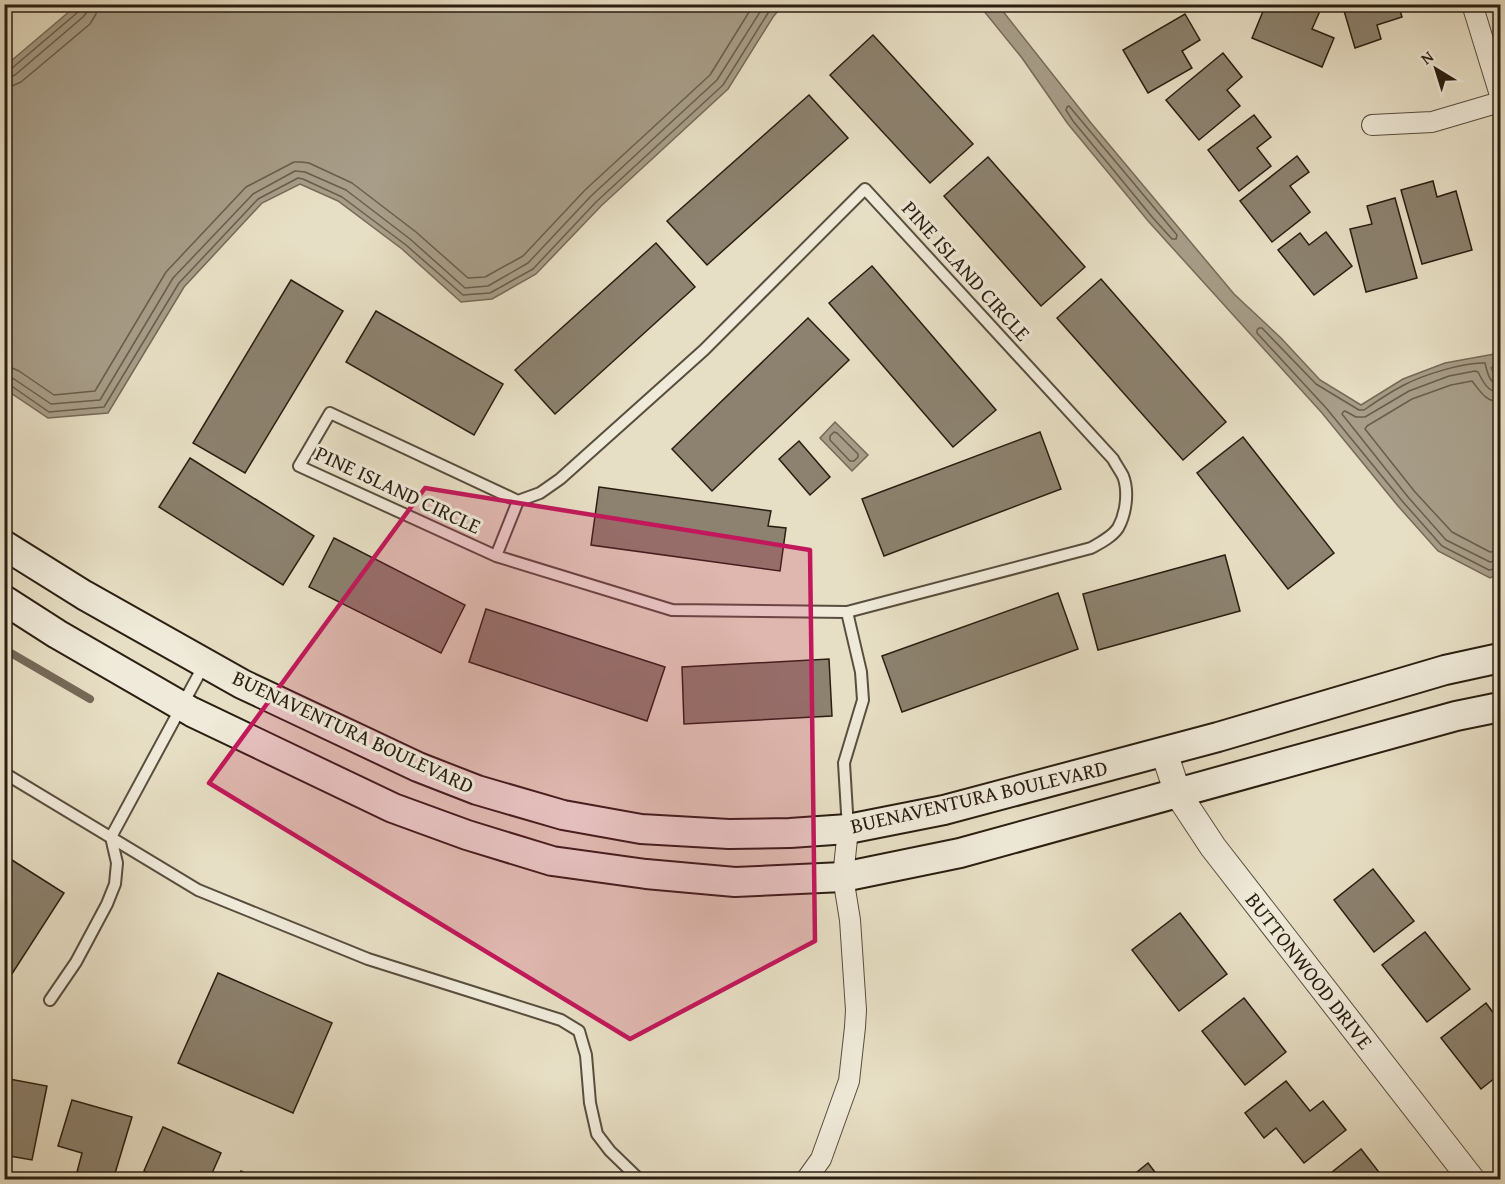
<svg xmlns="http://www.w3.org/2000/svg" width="1505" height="1184" font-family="'Gentium Book Plus',serif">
<rect width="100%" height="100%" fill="#e7dfc5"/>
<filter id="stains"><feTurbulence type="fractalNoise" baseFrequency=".00333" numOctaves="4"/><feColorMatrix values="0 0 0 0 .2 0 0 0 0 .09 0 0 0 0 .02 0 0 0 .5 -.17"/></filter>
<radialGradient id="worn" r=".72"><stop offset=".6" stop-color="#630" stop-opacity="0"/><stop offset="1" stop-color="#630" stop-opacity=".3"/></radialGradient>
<g fill="#a79d88" stroke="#756a58" stroke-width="1.5">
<path d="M 77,5 L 77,4 L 783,5 L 773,17 L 728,89 L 601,206 L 536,274 L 492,299 L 461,302 L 402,249 L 338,201 L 300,184 L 262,203 L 184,287 L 108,413 L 48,418 L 5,389 L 5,66 Z"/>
<path d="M 979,5 L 998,5 L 1091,123 L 1234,294 L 1281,338 L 1320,380 L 1361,405 L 1403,379 L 1445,363 L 1494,354 L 1500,362 L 1491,368 L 1500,383 L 1500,573 L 1490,578 L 1438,551 L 1398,506 L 1322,413 L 1149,222 L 1068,124 L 1022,58 Z"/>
<path d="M 835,422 L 868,455 L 852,471 L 820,438 Z"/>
</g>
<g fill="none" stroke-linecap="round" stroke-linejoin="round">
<g stroke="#685e4c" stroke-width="1.5">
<path d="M 4,70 L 11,69 L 78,12 L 80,8 L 81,4"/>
<path d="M 4,77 L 10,77 L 15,75 L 83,17 L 87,12 L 88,4"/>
<path d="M 4,87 L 12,86 L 21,82 L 90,24 L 96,14 L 97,4"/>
<path d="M 1069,106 L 1177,235 L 1176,239 L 1172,239 L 1153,218 L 1073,121 L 1066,110 L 1067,107 Z"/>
<path d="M 4,368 L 12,368 L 19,371 L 54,395 L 95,391 L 166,272 L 246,187 L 294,162 L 301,162 L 309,163 L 352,183 L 416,232 L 468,278 L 485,277 L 523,256 L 585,190 L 710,75 L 754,4"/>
<path d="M 4,377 L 14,379 L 51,404 L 100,400 L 173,278 L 253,194 L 295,171 L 305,172 L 346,190 L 410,239 L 465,288 L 488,286 L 528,263 L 591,196 L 717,80 L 765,4"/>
<path d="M 4,384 L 10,385 L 49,412 L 104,407 L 179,283 L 258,199 L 298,178 L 303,179 L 342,197 L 406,245 L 463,295 L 490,293 L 533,269 L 596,202 L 723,85 L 768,13 L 775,4"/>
<path d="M 1500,385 C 1489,384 1487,371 1485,363 C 1464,362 1423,375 1404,385 C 1390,392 1377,401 1364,410 L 1359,410 L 1316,384 L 1262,328 L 1259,328 L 1257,330 L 1257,333 L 1327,409 L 1403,502 L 1442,546 L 1489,570 L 1500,568"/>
<path d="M 1500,393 C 1488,392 1483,382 1478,372 L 1475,371 L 1449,376 L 1409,391 L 1365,417 L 1356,417 L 1345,411 L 1343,412 L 1342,414 L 1408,497 L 1446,540 L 1490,562 L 1500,560"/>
<path d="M 1500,402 C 1485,401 1481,392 1472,381 L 1451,385 L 1412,399 L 1367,426 L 1365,429 L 1415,492 L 1452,532 L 1490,552 L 1500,551"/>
<path d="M 834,432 L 837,433 L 858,454 L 858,457 L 854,461 L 850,461 L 830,440 L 830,436 Z"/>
</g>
<path stroke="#756a58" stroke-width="8" d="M 4,649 L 90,699"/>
</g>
<g fill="#8c826f" stroke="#2a1e11" stroke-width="1.5">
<path d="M 1266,4 L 1304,4 L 1320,11 L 1312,29 L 1334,38 L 1322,67 L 1252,38 Z"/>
<path d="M 1342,4 L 1398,4 L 1402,17 L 1377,25 L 1381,39 L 1355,48 Z"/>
<path d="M 1185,14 L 1200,40 L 1182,51 L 1192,68 L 1148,93 L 1123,50 Z"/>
<path d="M 873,35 L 973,144 L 930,183 L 830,75 Z"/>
<path d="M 1223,53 L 1242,77 L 1227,90 L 1240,106 L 1199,140 L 1166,100 Z"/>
<path d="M 809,95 L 848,138 L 707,265 L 667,221 Z"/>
<path d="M 1254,115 L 1271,137 L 1257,148 L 1271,166 L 1239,191 L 1208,150 Z"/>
<path d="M 1297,156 L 1309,172 L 1290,186 L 1310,212 L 1272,242 L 1240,201 Z"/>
<path d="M 988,157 L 1085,267 L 1041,306 L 944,196 Z"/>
<path d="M 1433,181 L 1437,197 L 1456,191 L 1472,250 L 1422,264 L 1401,190 Z"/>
<path d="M 1395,198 L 1417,278 L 1366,292 L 1350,229 L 1372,224 L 1367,206 Z"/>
<path d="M 1326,232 L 1352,266 L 1314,295 L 1278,250 L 1300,233 L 1309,245 Z"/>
<path d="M 656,243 L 695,287 L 555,414 L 515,370 Z"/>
<path d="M 872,266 L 996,410 L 953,447 L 829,303 Z"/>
<path d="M 1101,279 L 1226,422 L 1183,460 L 1057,318 Z"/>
<path d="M 291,280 L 343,311 L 245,473 L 193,443 Z"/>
<path d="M 376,311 L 503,384 L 474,435 L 346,362 Z"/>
<path d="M 808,318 L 849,360 L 712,491 L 672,449 Z"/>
<path d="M 1040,432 L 1061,489 L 884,556 L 862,499 Z"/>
<path d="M 1243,437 L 1334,553 L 1288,589 L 1197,473 Z"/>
<path d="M 799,441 L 830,477 L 810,495 L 779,459 Z"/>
<path d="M 190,458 L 314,536 L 283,585 L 159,507 Z"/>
<path d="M 599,487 L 771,511 L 768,526 L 786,528 L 780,571 L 591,545 Z"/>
<path d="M 334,538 L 465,605 L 441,653 L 309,587 Z"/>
<path d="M 1225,555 L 1240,611 L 1098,650 L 1083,594 Z"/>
<path d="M 1058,593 L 1078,649 L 902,712 L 882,656 Z"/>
<path d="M 486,609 L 665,667 L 647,721 L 469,662 Z"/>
<path d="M 829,659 L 832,716 L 684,724 L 682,667 Z"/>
<path d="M 4,855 L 64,893 L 8,980 L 4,978 Z"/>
<path d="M 1373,869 L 1414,921 L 1374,952 L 1334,900 Z"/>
<path d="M 1180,913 L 1227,974 L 1179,1011 L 1132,950 Z"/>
<path d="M 1425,932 L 1470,989 L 1427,1022 L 1382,965 Z"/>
<path d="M 218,973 L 332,1023 L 293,1113 L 178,1063 Z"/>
<path d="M 1244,998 L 1286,1052 L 1245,1085 L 1202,1031 Z"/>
<path d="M 1486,1003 L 1500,1022 L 1500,1074 L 1481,1089 L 1441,1038 Z"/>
<path d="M 4,1078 L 47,1086 L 32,1160 L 4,1155 Z"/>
<path d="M 1286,1081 L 1310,1111 L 1323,1101 L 1346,1130 L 1304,1163 L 1276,1128 L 1264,1138 L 1245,1113 Z"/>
<path d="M 72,1100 L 132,1117 L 113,1180 L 104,1180 L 77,1172 L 82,1153 L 58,1146 Z"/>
<path d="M 163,1127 L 221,1153 L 209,1180 L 163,1180 L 144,1171 Z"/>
<path d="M 1361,1149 L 1385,1180 L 1322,1180 Z"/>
<path d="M 1148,1163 L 1161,1180 L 1127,1180 Z"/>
<path d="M 241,1171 L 259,1180 L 237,1180 Z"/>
</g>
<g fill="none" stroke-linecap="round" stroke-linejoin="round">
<defs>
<g id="service">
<path d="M 496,556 L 672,610 L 847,612 L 1091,548 C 1100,543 1112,537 1118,528 C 1126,514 1129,491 1123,476 C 1120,470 1116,465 1113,459 L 865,189 L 704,350 L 560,479 L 540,493 L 518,501 L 496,556 L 299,466 L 330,413 L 518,501"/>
<path d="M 847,612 L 861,672 L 863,700 L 844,763 L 848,829"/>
<path d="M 4,773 L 198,890 L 368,959 L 561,1020 L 579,1031 L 586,1055 L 590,1103 L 597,1134 L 610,1151 L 640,1180"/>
<path d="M 50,1000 L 76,962 L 107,904 L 115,884 L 117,863 L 111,837 L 205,663"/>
</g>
<g id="minor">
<path d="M 1472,4 L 1500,95"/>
<path d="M 1372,125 L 1432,122 L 1500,102"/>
<path d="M 806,1180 L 821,1159 L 849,1081 L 855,1027 L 856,1010 L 850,920 L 843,877 L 848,829"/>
</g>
<path id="tertiary" d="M 1164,752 L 1178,794 L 1213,847 L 1472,1180"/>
<g id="secondary">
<path d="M 4,545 L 84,595 L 242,684 L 418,767 L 477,790 L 563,815 L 641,829 L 729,834 L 790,833 L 848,829 L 944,810 L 1218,737 L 1445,670 L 1500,658"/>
<path d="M 4,600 L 57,634 L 192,712 L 393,808 L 467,835 L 552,861 L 646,874 L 735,882 L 843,877 L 960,853 L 1456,716 L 1500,707"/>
</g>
</defs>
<use href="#service" stroke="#594e3e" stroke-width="14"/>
<use href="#minor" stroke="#594e3e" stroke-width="22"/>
<use href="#tertiary" stroke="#594e3e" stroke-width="28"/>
<use href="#secondary" stroke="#2a1e11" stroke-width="32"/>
<use href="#service" stroke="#efead9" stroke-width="10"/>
<use href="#minor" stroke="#efead9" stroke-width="20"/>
<use href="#tertiary" stroke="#efead9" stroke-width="26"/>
<use href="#secondary" stroke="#efead9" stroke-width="28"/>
</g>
<path fill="#c2185b" fill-opacity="0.2" stroke="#c2185b" stroke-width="4.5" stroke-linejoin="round" d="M 425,488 L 810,550 L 815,941 L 630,1039 L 209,783 Z"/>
<g text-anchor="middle" stroke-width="6" stroke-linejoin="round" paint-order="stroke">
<g font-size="21" fill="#2a1e11" stroke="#efead9">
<text transform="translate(966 271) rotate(48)" y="7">PINE ISLAND CIRCLE</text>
<text transform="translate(398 490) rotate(25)" y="7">PINE ISLAND CIRCLE</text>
<text transform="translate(353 732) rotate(25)" y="7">BUENAVENTURA BOULEVARD</text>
<text transform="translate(979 797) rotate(-13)" y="7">BUENAVENTURA BOULEVARD</text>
<text transform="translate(1309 971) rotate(52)" y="7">BUTTONWOOD DRIVE</text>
</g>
</g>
<rect width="1505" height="1184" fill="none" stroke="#e7dfc5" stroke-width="24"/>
<rect x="6" y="6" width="1493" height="1172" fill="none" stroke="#2a1e11" stroke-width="3"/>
<rect x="12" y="12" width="1481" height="1160" fill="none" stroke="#2a1e11" stroke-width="1.5"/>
<g transform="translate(1436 69) rotate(322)" stroke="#efead9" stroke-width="4.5" paint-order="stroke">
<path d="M0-4.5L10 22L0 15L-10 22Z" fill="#2a1e11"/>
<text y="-9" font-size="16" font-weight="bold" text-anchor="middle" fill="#2a1e11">N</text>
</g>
<rect width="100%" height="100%" filter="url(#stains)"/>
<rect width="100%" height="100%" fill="url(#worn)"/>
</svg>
